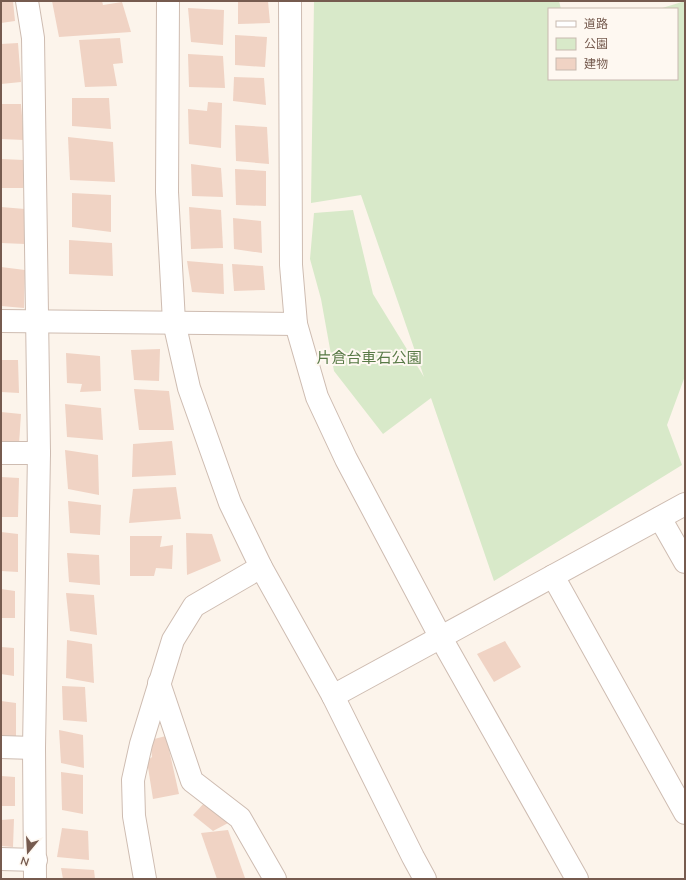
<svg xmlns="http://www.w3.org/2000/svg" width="686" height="880" font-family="Mulish,'Noto Sans JP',sans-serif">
<rect width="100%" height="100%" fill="#fcf4eb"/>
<path fill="#d8e9c9" d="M 314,1 L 559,1 L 561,9 L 549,9 L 549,79 L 677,79 L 677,9 L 659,9 L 685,1 L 685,376 L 667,425 L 682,465 L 494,581 L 431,398 L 383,434 L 334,371 L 321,299 L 310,259 L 314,213 L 353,210 L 373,294 L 424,377 L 361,195 L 311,203 Z"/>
<g fill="#f0d3c4">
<path d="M 1,1 L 13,1 L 15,21 L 1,23 Z"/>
<path d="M 52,1 L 102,1 L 103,5 L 122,2 L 131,32 L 59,37 Z"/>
<path d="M 238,1 L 268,1 L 270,23 L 238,24 Z"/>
<path d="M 188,8 L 224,10 L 223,45 L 191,42 Z"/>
<path d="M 235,35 L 267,37 L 265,67 L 235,65 Z"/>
<path d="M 120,38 L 123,63 L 113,64 L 117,86 L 85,87 L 79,40 Z"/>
<path d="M 18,43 L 21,82 L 1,84 L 1,44 Z"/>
<path d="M 188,54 L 223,56 L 225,88 L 189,87 Z"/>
<path d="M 234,77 L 264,78 L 266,105 L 233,101 Z"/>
<path d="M 72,98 L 109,98 L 111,129 L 72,126 Z"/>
<path d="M 208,102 L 222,103 L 221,148 L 189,144 L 188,109 L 207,111 Z"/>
<path d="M 1,104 L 21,104 L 24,140 L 1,139 Z"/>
<path d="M 235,125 L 267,127 L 269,164 L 236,161 Z"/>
<path d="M 68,137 L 113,142 L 115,182 L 70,180 Z"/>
<path d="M 1,159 L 24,160 L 23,188 L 1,188 Z"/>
<path d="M 191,164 L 221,168 L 223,197 L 192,196 Z"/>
<path d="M 235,169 L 266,171 L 266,206 L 236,205 Z"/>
<path d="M 72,193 L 111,195 L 111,232 L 72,227 Z"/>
<path d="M 1,207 L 25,209 L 25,244 L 1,243 Z"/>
<path d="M 189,207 L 221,210 L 223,248 L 191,249 Z"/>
<path d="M 233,218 L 261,221 L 262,253 L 234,249 Z"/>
<path d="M 69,240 L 112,243 L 113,276 L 69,274 Z"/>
<path d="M 187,261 L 223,264 L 224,294 L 192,292 Z"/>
<path d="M 232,264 L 263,266 L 265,290 L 234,291 Z"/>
<path d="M 1,267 L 25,270 L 24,308 L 1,306 Z"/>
<path d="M 160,349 L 159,381 L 134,380 L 131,350 Z"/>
<path d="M 66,353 L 100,356 L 101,391 L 80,392 L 82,384 L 67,383 Z"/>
<path d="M 1,360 L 18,360 L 19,393 L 1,392 Z"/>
<path d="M 134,389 L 169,391 L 174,430 L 139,430 Z"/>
<path d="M 65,404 L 101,408 L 103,440 L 67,437 Z"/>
<path d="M 1,412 L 21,414 L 19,444 L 1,443 Z"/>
<path d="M 172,441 L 176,475 L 132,477 L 133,444 Z"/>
<path d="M 65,450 L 98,455 L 99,495 L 68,489 Z"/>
<path d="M 1,477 L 19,478 L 18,517 L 1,517 Z"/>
<path d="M 176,487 L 181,519 L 129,523 L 133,489 Z"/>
<path d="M 68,501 L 101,505 L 100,535 L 70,533 Z"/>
<path d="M 1,532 L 18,534 L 18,572 L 1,571 Z"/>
<path d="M 186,533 L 212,534 L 221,561 L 187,575 Z"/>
<path d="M 130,536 L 162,536 L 160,547 L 173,545 L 172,569 L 156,568 L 154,576 L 130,576 Z"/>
<path d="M 67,553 L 99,555 L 100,585 L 69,582 Z"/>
<path d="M 1,589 L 15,591 L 15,618 L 1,618 Z"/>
<path d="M 66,593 L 94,595 L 97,635 L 70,631 Z"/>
<path d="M 67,640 L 92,644 L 94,683 L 66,678 Z"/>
<path d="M 505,641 L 521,667 L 494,682 L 477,654 Z"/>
<path d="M 1,647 L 14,648 L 14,676 L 1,674 Z"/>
<path d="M 62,686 L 85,687 L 87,722 L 63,720 Z"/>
<path d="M 1,701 L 16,703 L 16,736 L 1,735 Z"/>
<path d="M 59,730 L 83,735 L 84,768 L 61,763 Z"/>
<path d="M 166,736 L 179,794 L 153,799 L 147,761 L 152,757 L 150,740 Z"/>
<path d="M 61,772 L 83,775 L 83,814 L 62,810 Z"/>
<path d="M 1,776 L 15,777 L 15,806 L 1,806 Z"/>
<path d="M 207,800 L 230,822 L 213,831 L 193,815 Z"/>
<path d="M 14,819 L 13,847 L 1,846 L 1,820 Z"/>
<path d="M 62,828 L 88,831 L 89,860 L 57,857 Z"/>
<path d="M 228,830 L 245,878 L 242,879 L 217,879 L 201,833 Z"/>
<path d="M 61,868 L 94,870 L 95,879 L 63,879 Z"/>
</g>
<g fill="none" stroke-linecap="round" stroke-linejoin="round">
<defs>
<g id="minor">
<path d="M 27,1 L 33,38 L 39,453 L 34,748 L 35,879"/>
<path d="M 168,1 L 167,192 L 174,322 L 189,388 L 230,503 L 261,567 L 333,696 L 413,857 L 425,879"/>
<path d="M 290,1 L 291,265 L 296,324 L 317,397 L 346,459 L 441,638 L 577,879"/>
<path d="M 1,321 L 296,324"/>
<path d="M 1,453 L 39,453"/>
<path d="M 660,518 L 685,562"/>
<path d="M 553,576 L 685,813"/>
<path d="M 159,683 L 192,781 L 240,818 L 275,879"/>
<path d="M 333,696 L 685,504"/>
<path d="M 1,747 L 34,748"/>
<path d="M 1,859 L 36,860"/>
<path d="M 145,879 L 134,816 L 133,780 L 141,744 L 173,640 L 194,606 L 261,567"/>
</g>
</defs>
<use href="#minor" stroke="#cebcb1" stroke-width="24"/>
<use href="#minor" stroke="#fff" stroke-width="22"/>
</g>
<g text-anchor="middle" stroke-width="4" stroke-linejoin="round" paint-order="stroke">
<g font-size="15" fill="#597a47" stroke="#fef8f1">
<text x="369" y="363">片倉台車石公園</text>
</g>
</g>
<rect width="686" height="880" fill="none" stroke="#765b4f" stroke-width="4"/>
<rect x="548" y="8" width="130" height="72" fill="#fef8f1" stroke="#c8b9b0"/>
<rect x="556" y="21" width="20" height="6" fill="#ffffff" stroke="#c8b9b0"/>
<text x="584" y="28" font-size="12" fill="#765b4f">道路</text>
<rect x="556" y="38" width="20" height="12" fill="#d8e9c9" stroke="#c8b9b0"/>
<text x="584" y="48" font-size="12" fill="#765b4f">公園</text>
<rect x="556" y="58" width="20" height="12" fill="#f0d3c4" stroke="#c8b9b0"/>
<text x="584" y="68" font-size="12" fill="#765b4f">建物</text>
<g transform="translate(28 852) rotate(198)" stroke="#fef8f1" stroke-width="3" paint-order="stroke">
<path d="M0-3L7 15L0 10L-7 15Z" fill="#765b4f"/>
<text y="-6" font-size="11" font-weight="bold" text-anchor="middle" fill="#765b4f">N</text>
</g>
</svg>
